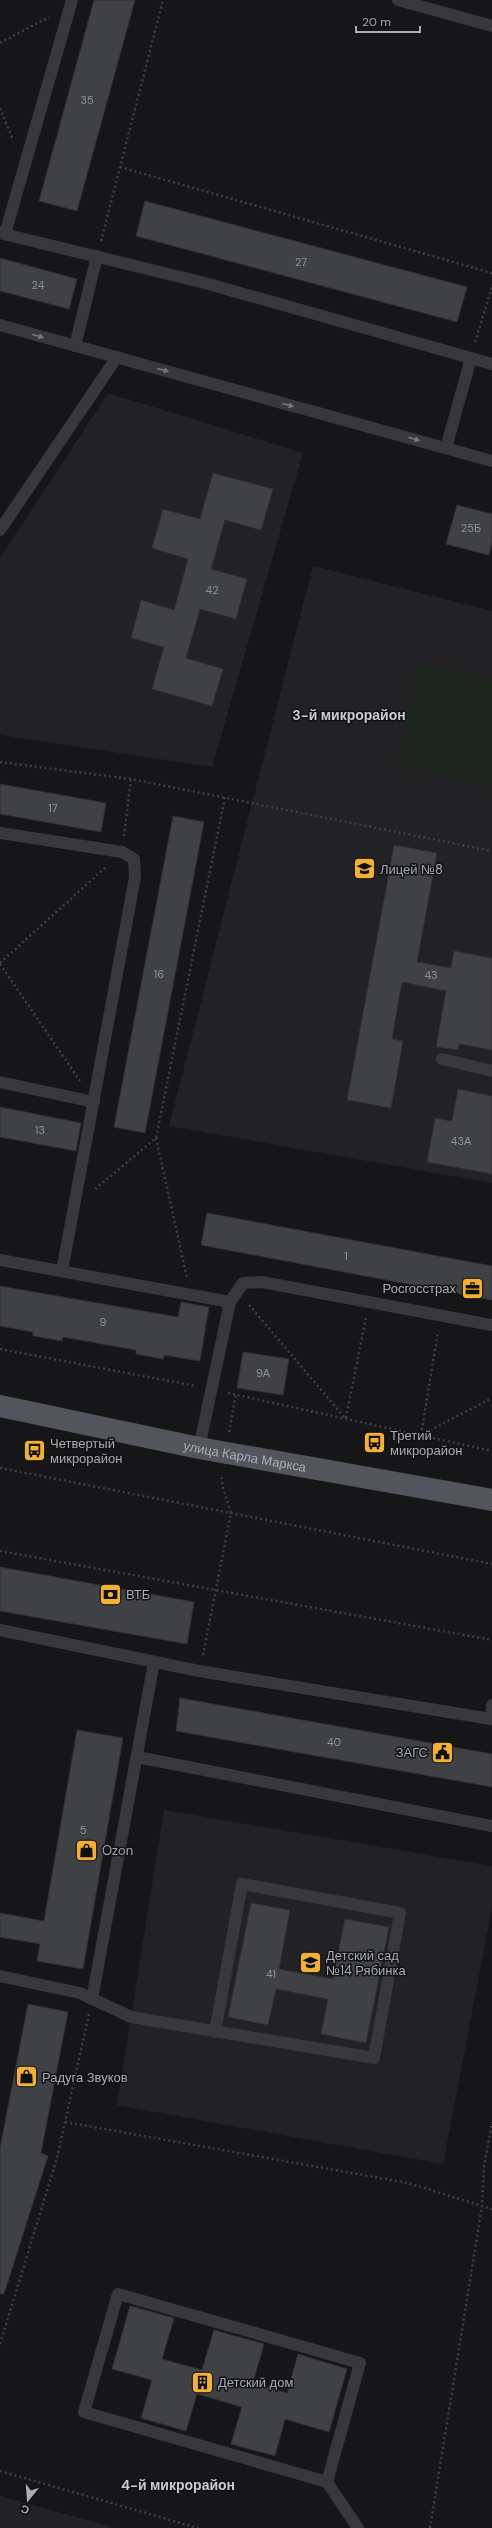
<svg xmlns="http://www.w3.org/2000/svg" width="492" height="2528" font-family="'DM Sans',sans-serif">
<rect width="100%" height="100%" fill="#161618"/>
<g fill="#222225">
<path d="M 108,393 L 303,453 L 212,767 L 0,735 L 0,558 Z"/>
<path d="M 313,566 L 492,611 L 492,1183 L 169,1126 Z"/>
<path d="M 164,1810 L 492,1866 L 492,1907 L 443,2164 L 117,2105 Z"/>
<path d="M 0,2496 L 116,2528 L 0,2528 Z"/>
</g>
<path fill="#1e261f" d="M 418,663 L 492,678 L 492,787 L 398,767 Z"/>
<g fill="#404145" stroke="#303034">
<path d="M 94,0 L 135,0 L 77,211 L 39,201 Z"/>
<path d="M 145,201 L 467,287 L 457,322 L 136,236 Z"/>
<path d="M 0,258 L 77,279 L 69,309 L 0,291 Z"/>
<path d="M 213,473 L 273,489 L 261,530 L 225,520 L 211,569 L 247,579 L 236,619 L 200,609 L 186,658 L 223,669 L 212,706 L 152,689 L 164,647 L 131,638 L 141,600 L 174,610 L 188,559 L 152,548 L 163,509 L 200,519 Z"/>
<path d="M 457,505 L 492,514 L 492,542 L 489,555 L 446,544 Z"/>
<path d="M 0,784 L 106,803 L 101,832 L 0,814 Z"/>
<path d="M 173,816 L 204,822 L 145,1133 L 114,1127 Z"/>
<path d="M 394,845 L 437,853 L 417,962 L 451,968 L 454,951 L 492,958 L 492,1050 L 459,1044 L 458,1050 L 436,1047 L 446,991 L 402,982 L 392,1039 L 403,1041 L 391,1108 L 347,1100 Z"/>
<path d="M 458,1089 L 492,1096 L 492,1174 L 427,1162 L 435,1118 L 452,1121 Z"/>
<path d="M 0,1107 L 81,1123 L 76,1151 L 0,1137 Z"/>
<path d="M 207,1213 L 492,1266 L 492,1300 L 201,1245 Z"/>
<path d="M 0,1286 L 178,1317 L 181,1302 L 209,1307 L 200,1361 L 164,1355 L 163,1359 L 136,1354 L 136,1350 L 63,1337 L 62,1341 L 33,1336 L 33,1332 L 0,1326 Z"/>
<path d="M 243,1352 L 289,1359 L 283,1395 L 237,1388 Z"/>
<path d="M 0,1567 L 194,1602 L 187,1644 L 0,1611 Z"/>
<path d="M 180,1698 L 492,1754 L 492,1787 L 176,1731 Z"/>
<path d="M 77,1730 L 123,1738 L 83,1969 L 37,1961 L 40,1944 L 0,1937 L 0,1913 L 44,1921 Z"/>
<path d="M 251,1903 L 290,1910 L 279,1969 L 333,1979 L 345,1919 L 389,1927 L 366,2043 L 321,2034 L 328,1999 L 276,1989 L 268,2025 L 228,2017 Z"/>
<path d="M 28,2004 L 68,2012 L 41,2153 L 48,2156 L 4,2294 L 0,2294 L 0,2148 Z"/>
<path d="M 130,2306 L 174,2318 L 162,2359 L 202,2370 L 214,2330 L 264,2344 L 253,2383 L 287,2393 L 298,2354 L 347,2369 L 329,2432 L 285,2419 L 275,2456 L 231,2444 L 242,2407 L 197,2394 L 186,2431 L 141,2418 L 152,2380 L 112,2369 Z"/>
</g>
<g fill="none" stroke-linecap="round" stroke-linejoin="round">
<g stroke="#3d3f44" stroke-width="2.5" stroke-dasharray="2 3" stroke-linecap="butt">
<path d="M 0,43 L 49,17"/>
<path d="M 0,108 L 13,140"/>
<path d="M 120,167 L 492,273"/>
<path d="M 101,241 L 163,0"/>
<path d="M 475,342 L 492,287"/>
<path d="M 0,762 L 131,779 L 492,851"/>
<path d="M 124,836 L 131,779"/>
<path d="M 0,963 L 107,866"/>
<path d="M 0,964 L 80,1081"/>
<path d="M 156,1138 L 187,1278"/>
<path d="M 95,1189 L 156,1138 L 225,797"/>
<path d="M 249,1305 L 345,1418"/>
<path d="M 0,1349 L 196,1386"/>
<path d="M 228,1393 L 492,1451"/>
<path d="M 346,1418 L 366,1317"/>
<path d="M 229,1432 L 236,1394"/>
<path d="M 421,1435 L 438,1331"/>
<path d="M 421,1435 L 492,1398"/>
<path d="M 0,1468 L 492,1564"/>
<path d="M 0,1551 L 492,1640"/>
<path d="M 203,1655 L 231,1513 L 223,1488 L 221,1474"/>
<path d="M 65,2122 L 408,2183 L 492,2209"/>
<path d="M 0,2344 L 57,2158 L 89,2014"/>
<path d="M 0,2471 L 198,2528"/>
<path d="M 430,2528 L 482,2206 L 484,2167 L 492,2122"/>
</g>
<g stroke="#37383d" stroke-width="12">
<path d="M 398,0 L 492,26"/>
<path d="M 0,233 L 205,283 L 492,364"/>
<path d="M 5,234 L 72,0"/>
<path d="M 0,325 L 492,461"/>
<path d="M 75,346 L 97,256"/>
<path d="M 446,448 L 471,358"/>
<path d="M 0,530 L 117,357"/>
<path d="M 0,833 L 122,852 L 134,859 L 135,877 L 62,1271"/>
<path d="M 442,1059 L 492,1071"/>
<path d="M 0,1082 L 94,1102"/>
<path d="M 0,1260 L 230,1302"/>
<path d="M 199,1448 L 230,1302 L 243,1283 L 262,1282 L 492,1325"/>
<path d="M 0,1630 L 199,1671 L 491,1719 L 492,1705"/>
<path d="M 137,1757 L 492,1826"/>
<path d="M 0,1976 L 80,1993 L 131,2017 L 374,2058 L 400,1913 L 242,1884 L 215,2032"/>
<path d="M 92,1999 L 154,1662"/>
<path d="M 327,2482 L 360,2363 L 118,2294 L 84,2412 L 327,2482 L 358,2528"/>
</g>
<path stroke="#53555c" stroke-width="22" id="s1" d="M 0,1406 L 199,1448 L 492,1500"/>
</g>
<defs><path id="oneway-solid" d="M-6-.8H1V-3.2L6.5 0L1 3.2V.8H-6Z"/></defs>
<g fill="#757881">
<use href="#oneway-solid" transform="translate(38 336) rotate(15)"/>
<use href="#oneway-solid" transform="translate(163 370) rotate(15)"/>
<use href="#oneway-solid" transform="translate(288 405) rotate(15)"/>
<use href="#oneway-solid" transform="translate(414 439) rotate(16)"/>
</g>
<defs>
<symbol id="school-square" viewBox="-11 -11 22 22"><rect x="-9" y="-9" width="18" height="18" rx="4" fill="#f2b134" stroke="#111113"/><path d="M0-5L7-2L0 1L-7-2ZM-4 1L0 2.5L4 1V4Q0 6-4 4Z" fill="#111"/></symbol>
<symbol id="office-square" viewBox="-11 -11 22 22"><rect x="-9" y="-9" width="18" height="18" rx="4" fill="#f2b134" stroke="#111113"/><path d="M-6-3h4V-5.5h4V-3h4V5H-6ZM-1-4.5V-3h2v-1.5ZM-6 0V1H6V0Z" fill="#111"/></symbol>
<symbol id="bus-square" viewBox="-11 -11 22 22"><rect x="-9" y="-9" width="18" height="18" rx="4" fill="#f2b134" stroke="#111113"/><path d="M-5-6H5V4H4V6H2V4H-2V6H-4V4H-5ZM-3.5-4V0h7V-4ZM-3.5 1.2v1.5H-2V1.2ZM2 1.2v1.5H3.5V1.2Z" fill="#111"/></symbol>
<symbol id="bank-square" viewBox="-11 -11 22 22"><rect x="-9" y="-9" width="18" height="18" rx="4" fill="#f2b134" stroke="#111113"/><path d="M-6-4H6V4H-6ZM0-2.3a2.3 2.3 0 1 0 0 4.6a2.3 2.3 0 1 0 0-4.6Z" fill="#111"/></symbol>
<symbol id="civic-square" viewBox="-11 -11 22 22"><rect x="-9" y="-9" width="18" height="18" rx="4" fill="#f2b134" stroke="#111113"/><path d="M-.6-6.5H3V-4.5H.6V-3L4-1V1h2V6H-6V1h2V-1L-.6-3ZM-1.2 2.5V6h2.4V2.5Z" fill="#111"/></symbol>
<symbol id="shop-square" viewBox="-11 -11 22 22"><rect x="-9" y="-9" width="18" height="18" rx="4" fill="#f2b134" stroke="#111113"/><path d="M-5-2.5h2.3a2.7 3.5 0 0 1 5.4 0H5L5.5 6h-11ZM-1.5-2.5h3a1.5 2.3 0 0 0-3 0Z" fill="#111"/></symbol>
<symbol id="building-square" viewBox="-11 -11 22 22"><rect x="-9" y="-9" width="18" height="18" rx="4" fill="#f2b134" stroke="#111113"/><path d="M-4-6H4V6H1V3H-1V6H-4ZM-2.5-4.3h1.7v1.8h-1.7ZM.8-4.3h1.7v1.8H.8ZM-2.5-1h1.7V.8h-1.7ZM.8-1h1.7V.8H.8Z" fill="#111"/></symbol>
</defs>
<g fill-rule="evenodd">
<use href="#school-square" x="352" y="856" width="25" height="25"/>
<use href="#office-square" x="460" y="1276" width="25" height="25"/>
<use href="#bus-square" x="362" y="1430" width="25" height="25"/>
<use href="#bus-square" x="22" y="1438" width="25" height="25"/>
<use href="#bank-square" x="98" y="1582" width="25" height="25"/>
<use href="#civic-square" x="430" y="1740" width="25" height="25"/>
<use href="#shop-square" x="74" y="1838" width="25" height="25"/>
<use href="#school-square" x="298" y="1950" width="25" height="25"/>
<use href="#shop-square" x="14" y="2064" width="25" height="25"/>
<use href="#building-square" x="190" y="2370" width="25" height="25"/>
</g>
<g text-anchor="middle" stroke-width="3" stroke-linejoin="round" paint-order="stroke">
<g font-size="11" fill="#8e929b">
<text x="87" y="104">35</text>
<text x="301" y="266">27</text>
<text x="38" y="289">24</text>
<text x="471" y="532">25Б</text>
<text x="212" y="594">42</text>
<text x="53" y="812">17</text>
<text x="159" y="978">16</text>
<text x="431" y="979">43</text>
<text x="40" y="1134">13</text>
<text x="461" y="1145">43А</text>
<text x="346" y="1260">1</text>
<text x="103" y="1326">9</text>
<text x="263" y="1377">9А</text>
<text x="334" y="1746">40</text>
<text x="83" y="1834">5</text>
<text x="271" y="1978">41</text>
</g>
<g font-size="13" fill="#a8adb8" stroke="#111113" text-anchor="start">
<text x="380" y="874">Лицей №8</text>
<text x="456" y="1293" text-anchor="end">Росгосстрах</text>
<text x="390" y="1440">Третий<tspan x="390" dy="15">микрорайон</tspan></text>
<text x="50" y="1448">Четвертый<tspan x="50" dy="15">микрорайон</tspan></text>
<text x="126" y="1599">ВТБ</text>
<text x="428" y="1757" text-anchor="end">ЗАГС</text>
<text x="102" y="1855">Ozon</text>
<text x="326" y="1960">Детский сад<tspan x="326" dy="15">№14 Рябинка</tspan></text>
<text x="42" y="2082">Радуга Звуков</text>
<text x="218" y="2387">Детский дом</text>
</g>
<g font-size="13" fill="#a8adb8" stroke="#111113">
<text dy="5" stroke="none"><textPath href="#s1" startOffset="250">улица Карла Маркса</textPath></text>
</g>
<g font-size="14" font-weight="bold" fill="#c9ccd4" stroke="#111113">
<text x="349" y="720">3-й микрорайон</text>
<text x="178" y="2490">4-й микрорайон</text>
</g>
</g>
<g transform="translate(28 2500) rotate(197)" stroke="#111113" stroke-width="3" paint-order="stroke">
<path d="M0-3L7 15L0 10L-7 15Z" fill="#a8adb8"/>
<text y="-6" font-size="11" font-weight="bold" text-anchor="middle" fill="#a8adb8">С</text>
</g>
<path d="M356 26v6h64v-6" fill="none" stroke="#a8adb8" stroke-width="2"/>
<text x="362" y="26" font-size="12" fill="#a8adb8" stroke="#111113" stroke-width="3" paint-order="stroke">20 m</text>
</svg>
